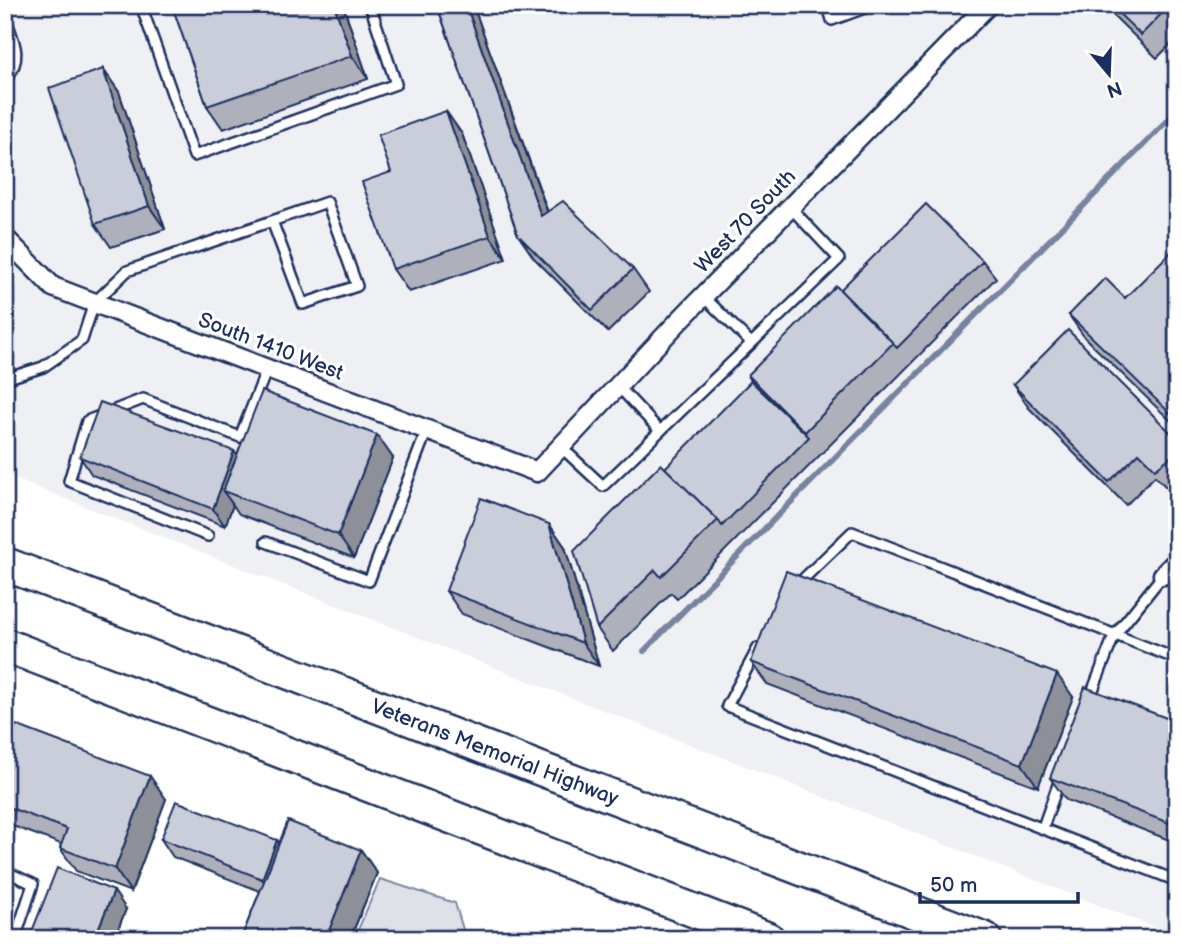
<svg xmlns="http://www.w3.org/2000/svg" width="1182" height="944" font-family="'Balsamiq Sans',sans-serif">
<rect width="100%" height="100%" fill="#fff"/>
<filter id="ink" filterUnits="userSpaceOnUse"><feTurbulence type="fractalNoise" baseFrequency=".0143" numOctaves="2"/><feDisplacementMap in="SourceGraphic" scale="14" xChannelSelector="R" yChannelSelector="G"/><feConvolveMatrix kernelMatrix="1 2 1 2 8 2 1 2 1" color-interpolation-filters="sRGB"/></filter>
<g filter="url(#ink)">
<path fill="#eff0f4" d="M 5,5 L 1177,5 L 1177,936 L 5,475 Z"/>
<path fill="#dee1e7" stroke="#7c88a2" stroke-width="2" d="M 380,879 L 455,903 L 465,936 L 472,939 L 354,939 Z"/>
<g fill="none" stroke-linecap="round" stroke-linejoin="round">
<path stroke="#77839f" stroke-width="6" d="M 644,651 L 1177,111"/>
<defs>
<g id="lane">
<path d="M 141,5 L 194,156 L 396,84 L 370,5"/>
<path d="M 828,5 L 832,20 L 873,5"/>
<path d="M 5,17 C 14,41 24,59 5,80"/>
<path d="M 703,296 L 751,343"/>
<path d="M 5,379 L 43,367 L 82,340 L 94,303 L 127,271 L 327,202 L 357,286 L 303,304 L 272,221"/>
<path d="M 618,386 L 660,431"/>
<path d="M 561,447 L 603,486 L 839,259 L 790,207"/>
<path d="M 208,536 L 69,481 L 87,421 L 143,399 L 240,437 L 267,369"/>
<path d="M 266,542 L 369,581 L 427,430"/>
<path d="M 797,585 L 852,532 L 1177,659"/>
<path d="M 758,648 L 727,706 L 1177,881"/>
<path d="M 1089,700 L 1114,636 L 1163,575 L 1177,582"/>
<path d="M 1043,827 L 1061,776"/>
<path d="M 5,871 L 33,884 L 15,939"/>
</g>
<g id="street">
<path d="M 5,238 L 53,287 L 537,472 L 677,323 L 988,5"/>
<path d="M 1163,575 L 1177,561"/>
</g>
<g id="highway">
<path d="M 5,564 L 985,939"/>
<path d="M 5,645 L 768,939"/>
</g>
</defs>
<use href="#lane" stroke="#1b2f5e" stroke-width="14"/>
<use href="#street" stroke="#1b2f5e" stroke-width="23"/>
<use href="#highway" stroke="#1b2f5e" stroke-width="37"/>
<use href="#lane" stroke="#fff" stroke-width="9"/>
<use href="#street" stroke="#fff" stroke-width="18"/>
<use href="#highway" stroke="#fff" stroke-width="32"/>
</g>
<g fill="#aeb1bb" stroke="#1b2f5e" stroke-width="2">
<path d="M 172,5 L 343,5 L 368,79 L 223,129 L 207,106 Z"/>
<path d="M 437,5 L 473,5 L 548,212 L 633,269 L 649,292 L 608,332 L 534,258 L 518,235 Z"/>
<path d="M 1105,5 L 1177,5 L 1177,38 L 1157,58 L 1110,12 Z"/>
<path d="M 103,69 L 119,92 L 165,229 L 111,247 L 95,224 Z"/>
<path d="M 462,134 L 506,259 L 409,292 L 393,269 L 391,172 Z"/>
<path d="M 1177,256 L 1177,427 L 1085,338 L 1069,315 L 1125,298 Z"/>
<path d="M 983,261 L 996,278 L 677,599 L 671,593 L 613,651 L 597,628 L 751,381 L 748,375 L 840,290 Z"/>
<path d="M 1013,385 L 1177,439 L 1177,487 L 1171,492 L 1155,476 L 1126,505 L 1029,408 Z"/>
<path d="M 234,451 L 237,456 L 393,458 L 354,558 L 239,514 L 233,505 L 225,526 L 92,475 L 80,457 Z"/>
<path d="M 549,524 L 565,547 L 599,666 L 462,614 L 446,591 Z"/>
<path d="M 751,662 L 1073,697 L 1038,787 L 767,684 Z"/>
<path d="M 5,721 L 166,799 L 131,892 L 76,871 L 60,848 L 61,844 L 5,823 Z"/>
<path d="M 1177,722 L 1177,843 L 1066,800 L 1050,778 Z"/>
<path d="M 161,839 L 277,840 L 279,843 L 361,850 L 377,873 L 350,939 L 241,939 L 260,891 L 173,857 Z"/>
<path d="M 126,909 L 114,939 L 34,939 L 31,934 Z"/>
</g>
<g fill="#8d9099" stroke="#1b2f5e" stroke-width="2">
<path d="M 334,5 L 343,5 L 368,79 L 352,56 Z"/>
<path d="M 466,5 L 473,5 L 557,239 L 541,216 Z"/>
<path d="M 103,69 L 119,92 L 165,229 L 149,206 Z"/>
<path d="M 446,111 L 462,134 L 506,259 L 490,236 Z"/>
<path d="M 377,435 L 393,458 L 354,558 L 338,535 Z"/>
<path d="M 234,451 L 246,469 L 223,491 L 233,505 L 225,526 L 213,509 Z"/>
<path d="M 549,524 L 565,547 L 599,666 L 583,643 Z"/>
<path d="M 1057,674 L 1073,697 L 1038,787 L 1022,764 Z"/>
<path d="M 150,776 L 166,799 L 131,892 L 115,869 Z"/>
<path d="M 277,840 L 290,858 L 275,896 L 262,879 Z"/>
<path d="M 361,850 L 377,873 L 350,939 L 326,939 L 326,938 Z"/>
<path d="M 114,891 L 126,909 L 114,939 L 94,939 Z"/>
<path d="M 307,930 L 313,939 L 303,939 Z"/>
</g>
<g fill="#caceda" stroke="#1b2f5e" stroke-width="2">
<path d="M 172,5 L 334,5 L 352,56 L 207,106 Z"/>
<path d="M 437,5 L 466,5 L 541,216 L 563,201 L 633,269 L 592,310 L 518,235 Z"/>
<path d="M 1110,5 L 1170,5 L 1141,35 Z"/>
<path d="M 103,69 L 149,206 L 95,224 L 49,88 Z"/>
<path d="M 446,111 L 490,236 L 393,269 L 362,182 L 391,172 L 378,135 Z"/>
<path d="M 926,204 L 983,261 L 897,348 L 893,343 L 840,290 Z"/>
<path d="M 1172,251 L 1177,256 L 1177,420 L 1069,315 L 1105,278 L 1125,298 Z"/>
<path d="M 836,286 L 893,343 L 805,432 L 748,375 Z"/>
<path d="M 1068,330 L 1177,439 L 1177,452 L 1155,469 L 1139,453 L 1109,482 L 1013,385 Z"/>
<path d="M 751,381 L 809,437 L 722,526 L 718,520 L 665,468 Z"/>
<path d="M 262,391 L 377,435 L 338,535 L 223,491 Z"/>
<path d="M 100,402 L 234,451 L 213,509 L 80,457 Z"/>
<path d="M 661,464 L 718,520 L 661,577 L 655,570 L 597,628 L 574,551 Z"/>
<path d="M 481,498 L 549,524 L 583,643 L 446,591 Z"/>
<path d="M 786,571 L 1057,674 L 1022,764 L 751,662 Z"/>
<path d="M 1085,687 L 1177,722 L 1177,826 L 1050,778 Z"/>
<path d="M 5,721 L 150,776 L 115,869 L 60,848 L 67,829 L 5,806 Z"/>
<path d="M 176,801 L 277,840 L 262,879 L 161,839 Z"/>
<path d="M 288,821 L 361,850 L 326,938 L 307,930 L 303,939 L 241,939 Z"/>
<path d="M 57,868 L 114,891 L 94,939 L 43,939 L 31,934 Z"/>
</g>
</g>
<g text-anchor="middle" stroke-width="6" stroke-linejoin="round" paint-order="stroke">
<g font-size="21" fill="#1b2f5e" stroke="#fff">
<text transform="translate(745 221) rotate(-46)" y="7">West 70 South</text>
<text transform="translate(271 346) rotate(21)" y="7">South 1410 West</text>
<text transform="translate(495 752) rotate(21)" y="7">Veterans Memorial Highway</text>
</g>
</g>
<rect width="1182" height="944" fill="none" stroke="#fff" stroke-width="28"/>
<rect x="14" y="14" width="1154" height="916" fill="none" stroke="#1b2f5e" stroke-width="2.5" filter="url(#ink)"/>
<g transform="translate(1109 74) rotate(161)" stroke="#ffffff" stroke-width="5" paint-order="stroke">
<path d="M0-5L12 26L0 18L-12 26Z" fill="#1b2f5e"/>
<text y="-10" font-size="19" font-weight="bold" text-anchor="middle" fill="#1b2f5e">N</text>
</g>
<path d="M920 892v10h158v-10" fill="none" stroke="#1b2f5e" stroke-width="3.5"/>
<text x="930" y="892" font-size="21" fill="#1b2f5e" stroke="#ffffff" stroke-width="5" paint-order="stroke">50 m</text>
</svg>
